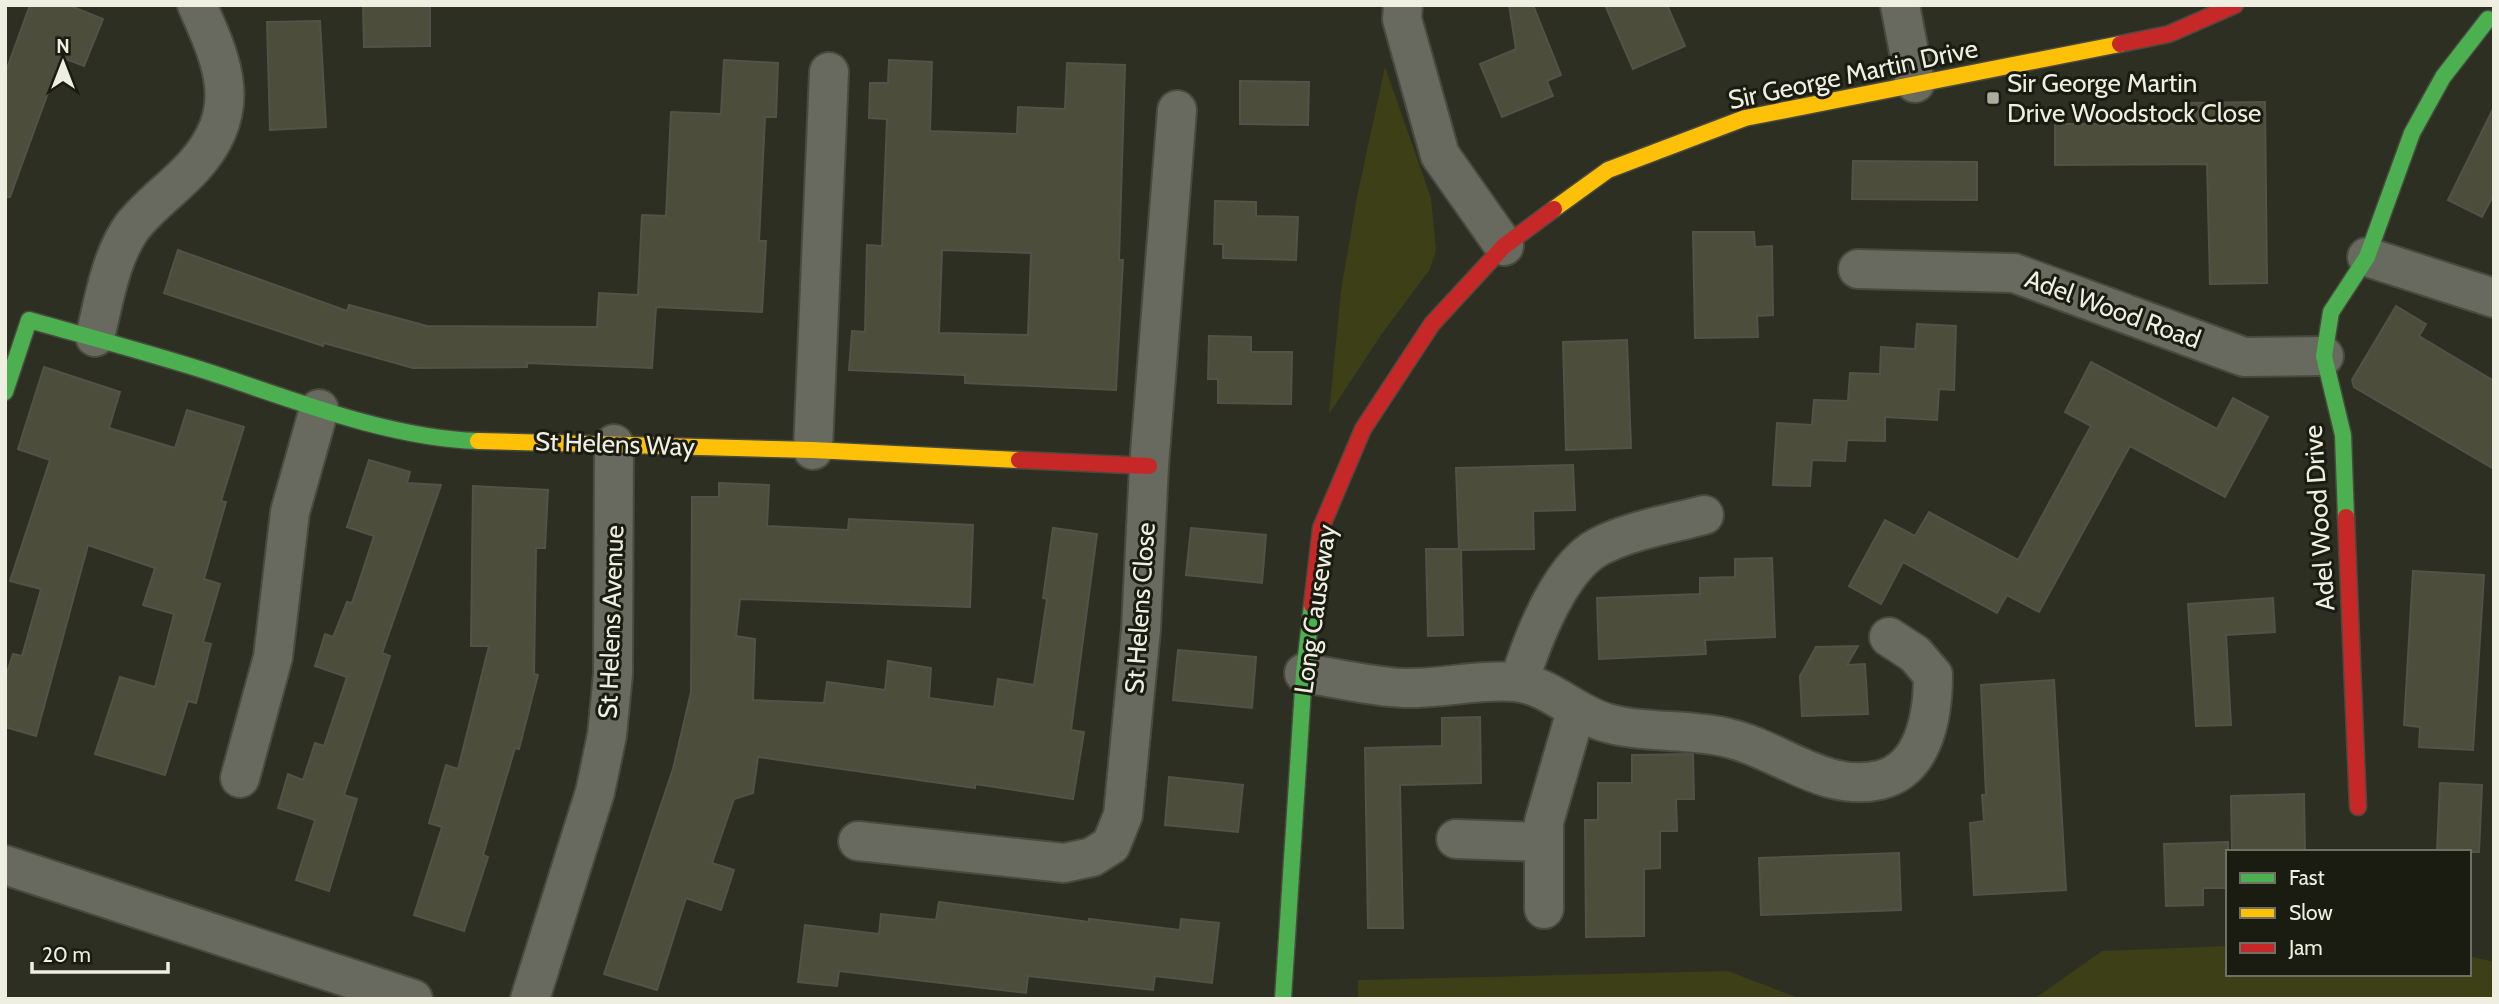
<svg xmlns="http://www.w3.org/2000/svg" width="2499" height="1004" font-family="Cabin,sans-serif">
<rect width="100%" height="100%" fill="#2e2f23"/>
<g fill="#3d3f17">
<path d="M 1385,67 L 1431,198 L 1436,251 L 1430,269 L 1381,335 L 1329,414 L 1341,291 L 1357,197 Z"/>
<path d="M 2228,946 L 2228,974 L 2469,974 L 2469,956 L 2494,962 L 2494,999 L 2034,999 L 2102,951 Z"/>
<path d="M 1728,971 L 1801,999 L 1358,999 L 1358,980 Z"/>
</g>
<g fill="#4c4d3a" stroke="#525248" stroke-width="2" fill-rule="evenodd">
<path d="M 30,5 L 68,5 L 103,19 L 84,66 L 61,57 L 10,197 L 5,197 L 5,74 Z"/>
<path d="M 363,5 L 430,5 L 430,46 L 364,47 Z"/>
<path d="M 1509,5 L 1533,5 L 1561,75 L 1547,81 L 1553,96 L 1502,117 L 1480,64 L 1516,49 Z"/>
<path d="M 1605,5 L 1667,5 L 1685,46 L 1633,69 Z"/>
<path d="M 320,21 L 326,127 L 270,130 L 267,22 Z"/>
<path d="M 724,60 L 778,63 L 776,117 L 765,117 L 759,241 L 766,241 L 762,312 L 656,307 L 652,368 L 527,363 L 527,367 L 413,368 L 324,343 L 323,346 L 164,293 L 178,250 L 347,311 L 349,305 L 427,326 L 597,327 L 599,293 L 638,295 L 642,215 L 666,216 L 671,112 L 721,114 Z"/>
<path d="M 889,60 L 932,62 L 930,131 L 1017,134 L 1018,107 L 1065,109 L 1067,63 L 1125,65 L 1119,260 L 1123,260 L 1116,390 L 965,383 L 965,375 L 849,370 L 852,331 L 865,332 L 867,245 L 882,246 L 887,119 L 869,118 L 870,83 L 888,83 ZM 942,250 L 1031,253 L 1028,335 L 939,333 Z"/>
<path d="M 1240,81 L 1309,82 L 1308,125 L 1240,124 Z"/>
<path d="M 2265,102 L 2267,283 L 2210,284 L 2207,164 L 2055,165 L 2055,124 L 2185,124 L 2184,103 Z"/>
<path d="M 2494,107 L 2494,194 L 2482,217 L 2448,200 Z"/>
<path d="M 1853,161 L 1977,162 L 1977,200 L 1852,199 Z"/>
<path d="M 1215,201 L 1256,202 L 1256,216 L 1298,217 L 1296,260 L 1223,258 L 1223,244 L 1214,244 Z"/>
<path d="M 1693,232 L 1754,232 L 1755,247 L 1772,246 L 1773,315 L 1757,316 L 1758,337 L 1695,338 Z"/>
<path d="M 2396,306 L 2426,324 L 2419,336 L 2494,381 L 2494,469 L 2354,387 L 2352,380 Z"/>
<path d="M 1917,324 L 1956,326 L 1954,390 L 1939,389 L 1937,420 L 1885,417 L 1885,441 L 1847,440 L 1845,461 L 1812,460 L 1810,486 L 1773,485 L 1777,423 L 1812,425 L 1814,400 L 1848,401 L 1850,373 L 1880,374 L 1881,347 L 1915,349 Z"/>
<path d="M 1209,336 L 1251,337 L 1251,352 L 1292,352 L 1291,404 L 1218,403 L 1218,379 L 1208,379 Z"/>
<path d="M 1627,340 L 1631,448 L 1566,450 L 1563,342 Z"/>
<path d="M 2091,362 L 2217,429 L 2233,398 L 2268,417 L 2225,497 L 2130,446 L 2039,612 L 2007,595 L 1997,613 L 1903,562 L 1881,604 L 1849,586 L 1885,520 L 1915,536 L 1929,512 L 2018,560 L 2091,426 L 2065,412 Z"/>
<path d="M 44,367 L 120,392 L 109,428 L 175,448 L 187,410 L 244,427 L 221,501 L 226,502 L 204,579 L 220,584 L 203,642 L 211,644 L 196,703 L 188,701 L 165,775 L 95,754 L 120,677 L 155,687 L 174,614 L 143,605 L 155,568 L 88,545 L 36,736 L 5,727 L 5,679 L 13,654 L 22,656 L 41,589 L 10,581 L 50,460 L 18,449 Z"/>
<path d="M 369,460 L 410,472 L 407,483 L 441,485 L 382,653 L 390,656 L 344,795 L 357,799 L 329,891 L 296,880 L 315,820 L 278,808 L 288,774 L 303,780 L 315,743 L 324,746 L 347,677 L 315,666 L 325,634 L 333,637 L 347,602 L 352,603 L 374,536 L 347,527 Z"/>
<path d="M 1573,465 L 1575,510 L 1533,511 L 1534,549 L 1461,550 L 1463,635 L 1428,636 L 1426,549 L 1459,549 L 1456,468 Z"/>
<path d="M 719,483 L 769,485 L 767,526 L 848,530 L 849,519 L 973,525 L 970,607 L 740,599 L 736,636 L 755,639 L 753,700 L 824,703 L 827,682 L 885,690 L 888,661 L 931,668 L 929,698 L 994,707 L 998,679 L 1034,685 L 1047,599 L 1043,598 L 1053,528 L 1097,534 L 1071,730 L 1084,732 L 1073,799 L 975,784 L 975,788 L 758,757 L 753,793 L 734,799 L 712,863 L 734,870 L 721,910 L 686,898 L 657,990 L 604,974 L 673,769 L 691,692 L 692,497 L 719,497 Z"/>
<path d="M 473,486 L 548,490 L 545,548 L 536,548 L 534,674 L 538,675 L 519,749 L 515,748 L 483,855 L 488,857 L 464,931 L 414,915 L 442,827 L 429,823 L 446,765 L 458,769 L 489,646 L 471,646 Z"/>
<path d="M 1191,528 L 1266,535 L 1262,583 L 1186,575 Z"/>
<path d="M 1772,558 L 1775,637 L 1705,640 L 1706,654 L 1599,659 L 1597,598 L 1700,594 L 1700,578 L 1735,577 L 1735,559 Z"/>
<path d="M 2413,571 L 2484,575 L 2473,750 L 2419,747 L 2420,727 L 2404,725 Z"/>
<path d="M 2273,598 L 2275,632 L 2226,635 L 2231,725 L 2196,726 L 2188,604 Z"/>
<path d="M 1858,646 L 1847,665 L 1865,664 L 1868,714 L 1802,716 L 1800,676 L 1816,647 Z"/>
<path d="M 1178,650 L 1256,657 L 1252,708 L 1173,700 Z"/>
<path d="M 2054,680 L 2066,890 L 1974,895 L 1970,823 L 1984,821 L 1982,795 L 1986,795 L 1981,685 Z"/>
<path d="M 1480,717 L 1481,783 L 1400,785 L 1403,928 L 1368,928 L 1365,748 L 1442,746 L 1442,718 Z"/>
<path d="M 1693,754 L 1694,799 L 1676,799 L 1677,831 L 1660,831 L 1660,868 L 1644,869 L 1644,936 L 1586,937 L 1585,820 L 1598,820 L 1598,783 L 1632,783 L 1632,755 Z"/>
<path d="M 1169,777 L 1243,785 L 1238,832 L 1165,825 Z"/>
<path d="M 2440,783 L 2482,785 L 2479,852 L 2437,852 Z"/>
<path d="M 2304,794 L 2305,852 L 2232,852 L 2231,796 Z"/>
<path d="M 2228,842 L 2228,888 L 2203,888 L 2203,905 L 2166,906 L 2164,844 Z"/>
<path d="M 1899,853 L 1901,910 L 1761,915 L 1759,858 Z"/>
<path d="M 939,902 L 1089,922 L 1089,919 L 1180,930 L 1181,919 L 1219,923 L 1212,983 L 1155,976 L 1153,990 L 1028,976 L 1026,993 L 839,971 L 837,986 L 798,982 L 805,925 L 879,934 L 881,914 L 936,920 Z"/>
</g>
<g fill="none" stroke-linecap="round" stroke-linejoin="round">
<defs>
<g id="street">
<path d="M 1403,5 L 1402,19 L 1440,155 L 1504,246"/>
<path d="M 1900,5 L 1915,83"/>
<path d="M 2367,257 L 2494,298"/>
<path d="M 1858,269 L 2014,273 L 2244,357 L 2324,356"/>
<path d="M 95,337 C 104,301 110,258 132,227 C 150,204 174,188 193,167 C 244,111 224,65 197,5"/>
<path d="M 813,450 L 829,72"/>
<path d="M 1304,673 C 1336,678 1371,687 1404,688 C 1441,689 1478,679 1515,682 C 1549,685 1574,714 1607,723 C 1646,734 1689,728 1728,738 C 1778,749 1825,793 1880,780 C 1925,769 1933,714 1933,675 L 1915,654 L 1889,637"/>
<path d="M 1519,682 C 1532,641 1560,566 1600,546 C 1632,530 1670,524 1704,515"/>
<path d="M 240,778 L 273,657 L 290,512 L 319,409"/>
<path d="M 1456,839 L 1542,842"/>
<path d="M 858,841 L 1064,863 L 1092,857 L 1111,845 L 1123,815 L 1141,629 L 1149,466 L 1177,110"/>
<path d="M 5,865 L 413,999"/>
<path d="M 1544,909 L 1544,822 L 1576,711"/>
<path d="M 530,999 L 595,792 L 607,735 L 613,674 L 614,444"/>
</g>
<g id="fast">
<path d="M 5,392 L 29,320 C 89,337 150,353 209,372 C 294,400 388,438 478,441"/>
<path d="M 2346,517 L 2343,435 L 2324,356 L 2331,312 L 2367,257 L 2412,133 L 2443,77 L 2488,19"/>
<path d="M 1283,999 L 1304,673 L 1312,605"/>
</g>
<g id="slow">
<path d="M 1554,209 L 1608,170 L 1745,118 L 2120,44"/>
<path d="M 478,441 L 813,450 L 1019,460"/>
</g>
<g id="jam">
<path d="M 2120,44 L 2169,34 L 2235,5"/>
<path d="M 1019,460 L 1149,466"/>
<path d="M 2346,517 L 2358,807"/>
<path d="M 1312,605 L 1321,528 L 1363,429 L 1432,324 L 1504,246 L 1554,209"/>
</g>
</defs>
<use href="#street" stroke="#494a3f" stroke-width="42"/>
<use href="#fast" stroke="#494a3f" stroke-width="19"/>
<use href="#slow" stroke="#494a3f" stroke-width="19"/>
<use href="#jam" stroke="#494a3f" stroke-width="19"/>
<use href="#street" stroke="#68695f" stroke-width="38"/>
<use href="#fast" stroke="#4caf50" stroke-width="16"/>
<use href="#slow" stroke="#ffc107" stroke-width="16"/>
<use href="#jam" stroke="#c62828" stroke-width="16"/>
</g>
<rect fill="#abac9e" stroke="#1a1b11" stroke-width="2.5" x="1986" y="91" width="14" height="14" rx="3.5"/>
<g text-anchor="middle" stroke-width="6" stroke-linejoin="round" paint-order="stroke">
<g font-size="26" fill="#eeefe1" stroke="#1a1b11">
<text transform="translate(1853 74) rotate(-12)" y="9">Sir George Martin Drive</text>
<text transform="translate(2113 309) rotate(20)" y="9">Adel Wood Road</text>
<text transform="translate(615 444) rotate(2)" y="9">St Helens Way</text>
<text transform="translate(2319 518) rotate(-94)" y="9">Adel Wood Drive</text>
<text transform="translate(1140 608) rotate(-86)" y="9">St Helens Close</text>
<text transform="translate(1315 609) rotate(-82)" y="9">Long Causeway</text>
<text transform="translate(611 622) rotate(-88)" y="9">St Helens Avenue</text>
</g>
<g font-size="26" fill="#eeefe1" stroke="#1a1b11" text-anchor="start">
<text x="2007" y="92">Sir George Martin<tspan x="2007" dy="30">Drive Woodstock Close</tspan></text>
</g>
</g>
<rect width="2499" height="1004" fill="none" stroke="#eeefe1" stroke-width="14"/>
<rect x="2226" y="850" width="245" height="126" fill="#1a1b11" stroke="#6f7064" stroke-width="2"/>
<rect x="2240" y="873" width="35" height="10" fill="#4caf50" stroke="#6f7064" stroke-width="2"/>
<text x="2289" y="885" font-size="21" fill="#eeefe1">Fast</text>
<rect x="2240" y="908" width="35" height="10" fill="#ffc107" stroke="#6f7064" stroke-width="2"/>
<text x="2289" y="920" font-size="21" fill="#eeefe1">Slow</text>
<rect x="2240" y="943" width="35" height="10" fill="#c62828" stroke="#6f7064" stroke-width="2"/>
<text x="2289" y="955" font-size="21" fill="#eeefe1">Jam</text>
<g transform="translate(63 63)" stroke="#1a1b11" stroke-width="5" paint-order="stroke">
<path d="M0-5L12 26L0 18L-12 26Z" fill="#eeefe1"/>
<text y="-10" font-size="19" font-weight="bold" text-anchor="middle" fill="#eeefe1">N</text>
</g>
<path d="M32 962v10h136v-10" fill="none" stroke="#eeefe1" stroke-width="3.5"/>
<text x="42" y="962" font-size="21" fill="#eeefe1" stroke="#1a1b11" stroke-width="5" paint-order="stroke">20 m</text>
</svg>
